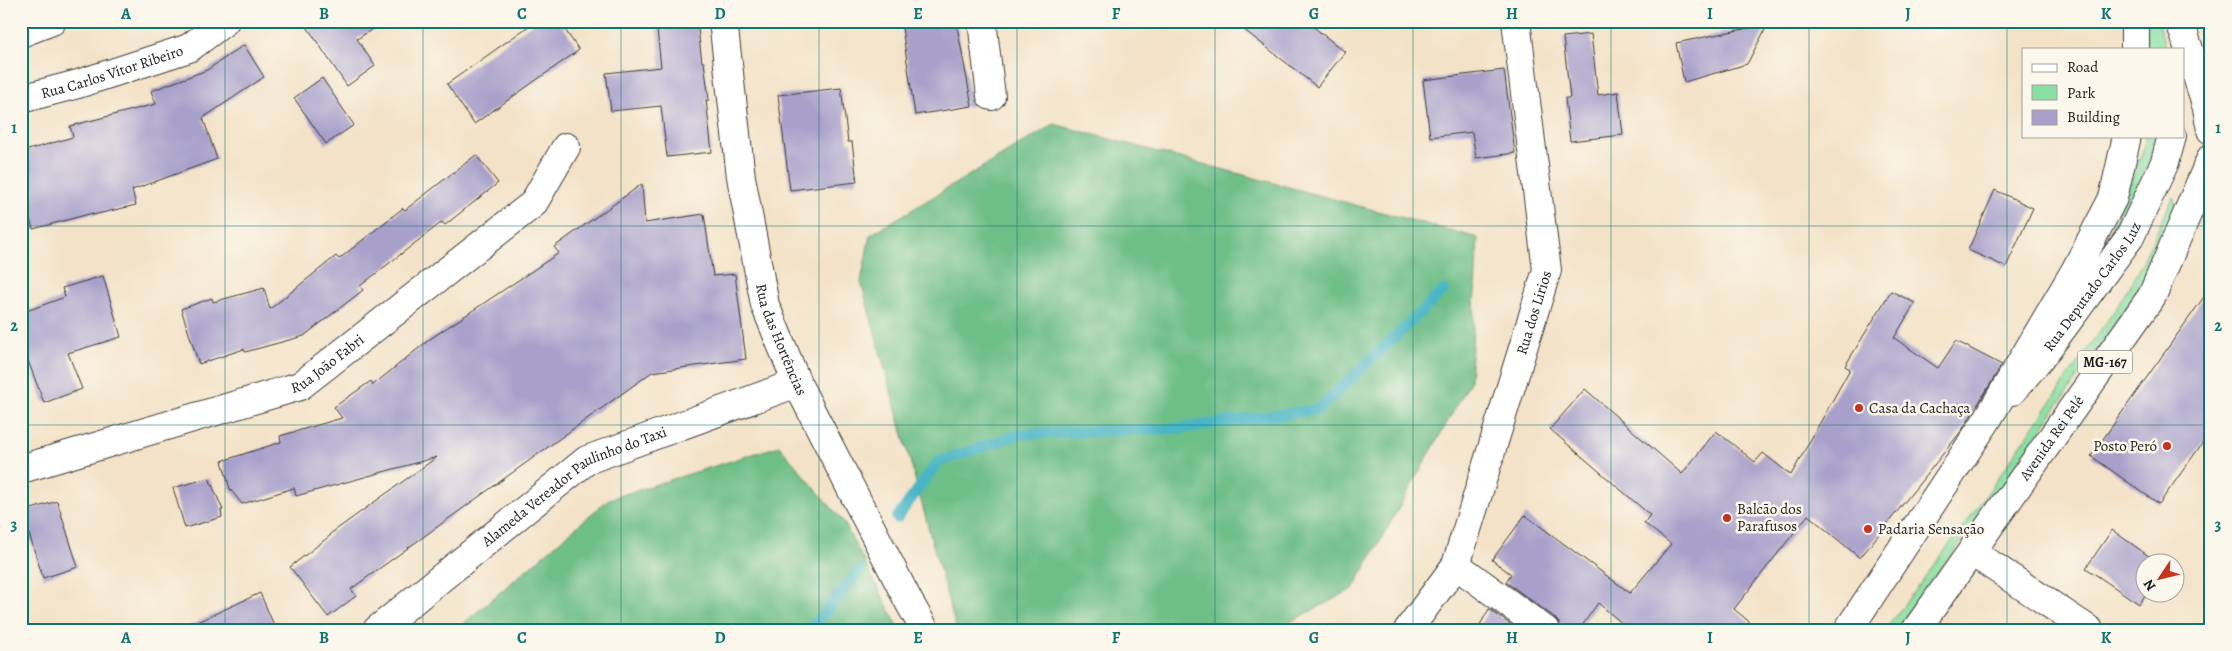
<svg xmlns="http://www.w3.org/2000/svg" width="2232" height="651" font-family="Alegreya,serif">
<rect width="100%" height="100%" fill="#fbf7ec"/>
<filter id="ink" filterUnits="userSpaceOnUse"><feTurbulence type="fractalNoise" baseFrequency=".02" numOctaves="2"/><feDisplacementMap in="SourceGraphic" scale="10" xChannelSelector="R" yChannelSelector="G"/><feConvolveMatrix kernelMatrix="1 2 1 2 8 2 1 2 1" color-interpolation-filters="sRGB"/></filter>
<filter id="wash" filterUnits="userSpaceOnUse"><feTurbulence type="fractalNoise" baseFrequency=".0096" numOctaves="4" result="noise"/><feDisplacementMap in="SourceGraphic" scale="20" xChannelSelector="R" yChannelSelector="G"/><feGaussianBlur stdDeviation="1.12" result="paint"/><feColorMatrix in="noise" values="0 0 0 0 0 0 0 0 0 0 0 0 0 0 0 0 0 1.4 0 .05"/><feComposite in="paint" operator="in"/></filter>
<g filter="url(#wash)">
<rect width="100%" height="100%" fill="#f3e2c7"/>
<g fill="#89dfa2" stroke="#527e5f">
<path d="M 2146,21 L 2159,21 L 2165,49 L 2146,49 Z"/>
<path d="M 2145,136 L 2155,136 C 2147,183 2119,225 2096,266 L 2145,146 Z"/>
<path d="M 2173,197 L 2177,206 L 2144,282 L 1986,509 L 1895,630 L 1885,630 L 1980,504 L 2112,314 L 2136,276 Z"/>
</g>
<g fill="#6ebe88" stroke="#456d52">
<path d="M 1054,124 L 1478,238 L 1470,382 L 1353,589 L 1275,630 L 961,630 L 955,625 L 861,282 L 870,235 Z"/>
<path d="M 779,446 L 843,521 L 900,630 L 456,630 L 609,499 Z"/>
</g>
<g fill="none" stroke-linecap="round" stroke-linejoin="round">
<g stroke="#4ab6c5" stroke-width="11">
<path d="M 897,518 L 938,462 L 1020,434 L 1184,428 L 1319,409 L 1444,290"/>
<path d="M 810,630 L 860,570"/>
</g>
</g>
<g id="blocks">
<g fill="#a8a0ca">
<path d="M 303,21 L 385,21 L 357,39 L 375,66 L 347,86 Z"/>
<path d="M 536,21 L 559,21 L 579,50 L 474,124 L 447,84 Z"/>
<path d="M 656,21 L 697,21 L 702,62 L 704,62 L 709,100 L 706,100 L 712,152 L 667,157 L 661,106 L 611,111 L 606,73 L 661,67 Z"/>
<path d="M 901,21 L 956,21 L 972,106 L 915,115 Z"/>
<path d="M 1233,21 L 1306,21 L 1345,52 L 1317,87 Z"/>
<path d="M 1768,24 L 1747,64 L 1684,82 L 1676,43 Z"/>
<path d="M 1591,34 L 1598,95 L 1618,92 L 1623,135 L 1570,141 L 1565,98 L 1570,98 L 1563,37 Z"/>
<path d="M 244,45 L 264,77 L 203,118 L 217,159 L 132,190 L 136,205 L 93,215 L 93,213 L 33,229 L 21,189 L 21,152 L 73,137 L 70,126 L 156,104 L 151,91 L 207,70 Z"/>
<path d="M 1504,70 L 1515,153 L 1476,158 L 1472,132 L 1430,137 L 1423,80 Z"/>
<path d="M 322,78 L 354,125 L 326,144 L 294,98 Z"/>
<path d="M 841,88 L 848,142 L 852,142 L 857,182 L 790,190 L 778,95 Z"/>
<path d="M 476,155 L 498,183 L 445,225 L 442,222 L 360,286 L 363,290 L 304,336 L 245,352 L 244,349 L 199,364 L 181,309 L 212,298 L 213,302 L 264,288 L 270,309 L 336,256 L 339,259 L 403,208 L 405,210 Z"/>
<path d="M 642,184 L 645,223 L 704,214 L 713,276 L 735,274 L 746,359 L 652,372 L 351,589 L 356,596 L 328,617 L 290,567 L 331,535 L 330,534 L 437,457 L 296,496 L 294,488 L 242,504 L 230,489 L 222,461 L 281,442 L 280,436 L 342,418 L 334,407 L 371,381 L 373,385 L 430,339 L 559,253 L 554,247 Z"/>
<path d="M 1995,190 L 2033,208 L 2006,267 L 1968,250 Z"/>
<path d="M 103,276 L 121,337 L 68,353 L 82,389 L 44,403 L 21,342 L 21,313 L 65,297 L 62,288 Z"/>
<path d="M 2211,287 L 2211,431 L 2159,504 L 2091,456 Z"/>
<path d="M 1891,291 L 1915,303 L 1894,338 L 1938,368 L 1956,341 L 2002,365 L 1962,430 L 1860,558 L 1808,515 L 1734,609 L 1759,630 L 1630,630 L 1598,603 L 1579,630 L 1560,630 L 1559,623 L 1554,617 L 1506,582 L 1511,574 L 1492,560 L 1525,515 L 1630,593 L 1671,544 L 1644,523 L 1650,515 L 1550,429 L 1585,389 L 1682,474 L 1716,431 L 1755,462 L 1763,453 L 1791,475 L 1850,369 L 1845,366 Z"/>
<path d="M 209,478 L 223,510 L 221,510 L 222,517 L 185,528 L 173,488 Z"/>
<path d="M 57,501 L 78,567 L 43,578 L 22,512 Z"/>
<path d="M 2112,530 L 2160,564 L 2144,564 L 2144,594 L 2146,594 L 2139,604 L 2086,568 Z"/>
<path d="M 260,593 L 276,630 L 180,630 Z"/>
<path d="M 1489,609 L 1518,630 L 1477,630 Z"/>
</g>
</g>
</g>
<g filter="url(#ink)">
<use href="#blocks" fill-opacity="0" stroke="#3c3a36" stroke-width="1"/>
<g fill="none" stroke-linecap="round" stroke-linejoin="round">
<defs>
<g id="street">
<path id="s1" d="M 723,21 L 741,177 L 765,305 L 797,383 L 909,602 L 925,630"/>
<path d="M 982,21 L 991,96"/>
<path id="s2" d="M 21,469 L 300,386 L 533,204 L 566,147"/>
<path d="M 1972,552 L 2089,630"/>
<path d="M 1456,565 L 1545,630"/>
<path id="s3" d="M 377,630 L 587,460 L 797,383"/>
<path id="s4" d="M 1408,630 L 1456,565 L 1547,270 L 1516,21"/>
</g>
<g id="secondary">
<path d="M 21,33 L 52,21"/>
<path id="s5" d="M 21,99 L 78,84 L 189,48 L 225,21"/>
<path id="s6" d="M 2012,391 L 2039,360 L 2130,237 L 2165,162 L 2172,136"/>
</g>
<g id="primary">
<path d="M 2135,21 L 2135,49"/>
<path d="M 2180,21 L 2207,108 L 2211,130"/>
<path d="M 1848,630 L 1987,420 L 2076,269 L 2113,198 L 2127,136"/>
<path id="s7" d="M 1916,630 L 2152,296 L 2211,158"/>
</g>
</defs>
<use href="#street" stroke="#3c3a36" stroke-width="30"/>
<use href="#secondary" stroke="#3c3a36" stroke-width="30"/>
<use href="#primary" stroke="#3c3a36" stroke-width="30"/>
<use href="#street" stroke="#fff" stroke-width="28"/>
<use href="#secondary" stroke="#fff" stroke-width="28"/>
<use href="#primary" stroke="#fff" stroke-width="28"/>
</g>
</g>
<path fill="none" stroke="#0f766e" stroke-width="1" stroke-opacity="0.55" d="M 225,21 L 225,630M 423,21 L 423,630M 621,21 L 621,630M 819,21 L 819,630M 1017,21 L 1017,630M 1215,21 L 1215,630M 1413,21 L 1413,630M 1611,21 L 1611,630M 1809,21 L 1809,630M 2007,21 L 2007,630M 21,226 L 2211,226M 21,425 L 2211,425"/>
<g fill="#c8321e" stroke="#fbf7ec" stroke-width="2">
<circle cx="1859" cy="408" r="5"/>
<circle cx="2167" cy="446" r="5"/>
<circle cx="1727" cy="518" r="5"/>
<circle cx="1868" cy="529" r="5"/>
</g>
<g text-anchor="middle" stroke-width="5" stroke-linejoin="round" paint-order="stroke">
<rect fill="#fbf7ec" stroke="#5f5e5a" stroke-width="1" x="2077.5" y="350.5" width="55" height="23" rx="4"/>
<g font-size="14" font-weight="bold" fill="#1c1c1c">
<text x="2105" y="367">MG-167</text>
</g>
<g font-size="15" fill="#1c1c1c" stroke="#fbf7ec">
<text dy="5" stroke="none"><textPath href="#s5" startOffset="95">Rua Carlos Vítor Ribeiro</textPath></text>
<text dy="5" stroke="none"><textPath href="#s6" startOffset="132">Rua Deputado Carlos Luz</textPath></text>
<text dy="5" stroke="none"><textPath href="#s4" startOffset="345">Rua dos Lirios</textPath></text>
<text dy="5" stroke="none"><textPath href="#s1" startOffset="325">Rua das Hortências</textPath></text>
<text dy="5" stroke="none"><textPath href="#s2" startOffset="326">Rua João Fabri</textPath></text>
<text dy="5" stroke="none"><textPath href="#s7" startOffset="235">Avenida Rei Pelé</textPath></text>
<text dy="5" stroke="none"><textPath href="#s3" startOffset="246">Alameda Vereador Paulinho do Taxi</textPath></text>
</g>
<g font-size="15" fill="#1c1c1c" stroke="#fbf7ec" text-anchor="start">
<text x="1869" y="413">Casa da Cachaça</text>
<text x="2157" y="451" text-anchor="end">Posto Peró</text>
<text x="1737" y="514">Balcão dos<tspan x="1737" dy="17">Parafusos</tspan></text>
<text x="1878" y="534">Padaria Sensação</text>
</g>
</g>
<rect width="2232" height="651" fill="none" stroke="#fbf7ec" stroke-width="55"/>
<rect x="2022" y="48" width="162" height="90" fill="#fbf7ec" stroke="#a29f99"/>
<rect x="2032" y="64" width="25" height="8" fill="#ffffff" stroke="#a29f99"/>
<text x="2067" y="72" font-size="15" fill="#1c1c1c">Road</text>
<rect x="2032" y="85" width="25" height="15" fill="#89dfa2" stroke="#a29f99"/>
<text x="2067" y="98" font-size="15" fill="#1c1c1c">Park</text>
<rect x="2032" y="110" width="25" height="15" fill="#a8a0ca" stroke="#a29f99"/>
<text x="2067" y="122" font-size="15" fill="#1c1c1c">Building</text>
<g transform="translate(2160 578) rotate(235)"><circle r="24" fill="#fbf7ec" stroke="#a29f99"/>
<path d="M0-4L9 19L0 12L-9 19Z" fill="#c8321e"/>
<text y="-8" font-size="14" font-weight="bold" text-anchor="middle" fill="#1c1c1c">N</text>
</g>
<rect x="28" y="28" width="2176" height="596" fill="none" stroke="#0f766e" stroke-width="2"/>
<g font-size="16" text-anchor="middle" font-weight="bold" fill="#0f766e">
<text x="126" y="19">A</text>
<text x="324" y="19">B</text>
<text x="522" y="19">C</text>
<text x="720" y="19">D</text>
<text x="918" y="19">E</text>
<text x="1116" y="19">F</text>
<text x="1314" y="19">G</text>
<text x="1512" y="19">H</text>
<text x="1710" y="19">I</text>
<text x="1908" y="19">J</text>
<text x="2106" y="19">K</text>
<text x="14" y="133">1</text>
<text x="2218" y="133">1</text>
<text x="14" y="331">2</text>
<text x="2218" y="331">2</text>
<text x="14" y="530">3</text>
<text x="2218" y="530">3</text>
<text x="126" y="643">A</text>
<text x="324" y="643">B</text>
<text x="522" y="643">C</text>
<text x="720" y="643">D</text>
<text x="918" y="643">E</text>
<text x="1116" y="643">F</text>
<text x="1314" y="643">G</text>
<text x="1512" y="643">H</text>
<text x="1710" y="643">I</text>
<text x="1908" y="643">J</text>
<text x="2106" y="643">K</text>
</g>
</svg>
